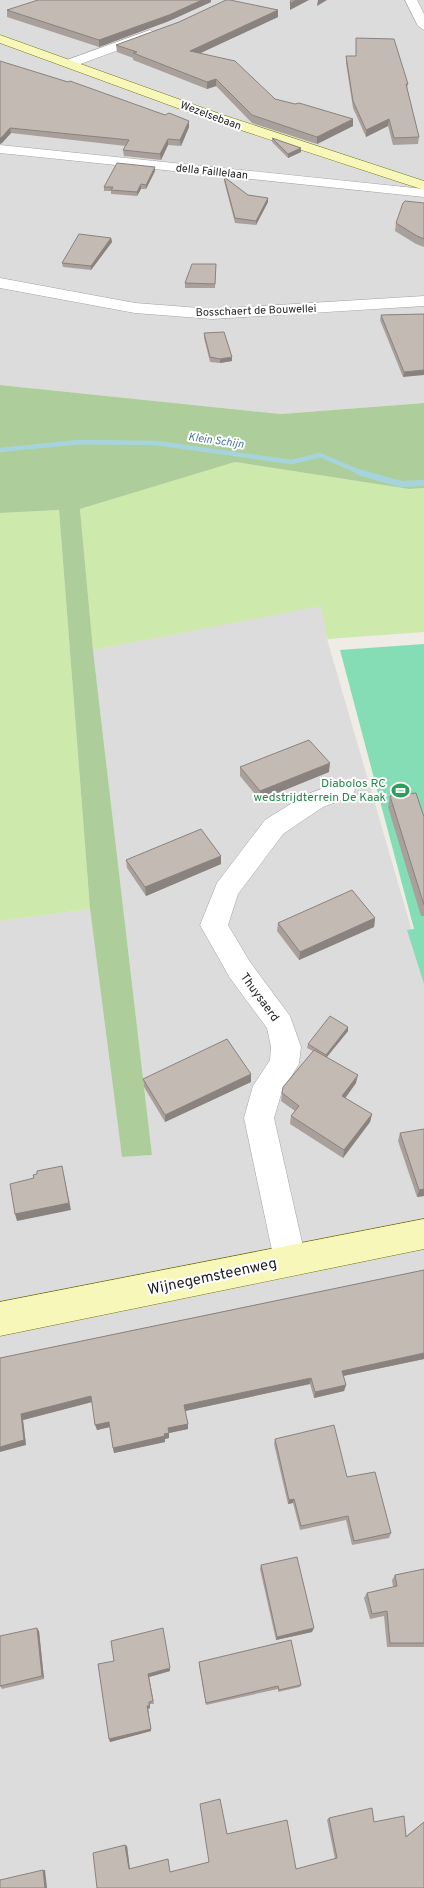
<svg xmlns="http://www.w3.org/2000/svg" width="424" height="1888" font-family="Overpass,sans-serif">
<rect width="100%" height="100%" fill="#efebe5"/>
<g fill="#dddcdc">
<path d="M 0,0 L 424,0 L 424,403 L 281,414 L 0,385 Z"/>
<path d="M 321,605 L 327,639 L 424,972 L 424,1888 L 0,1888 L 0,921 L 90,909 L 122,1157 L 152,1155 L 93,650 Z"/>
</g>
<g fill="#cee9ac">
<path d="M 235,462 L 409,489 L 424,488 L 424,632 L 327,639 L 321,606 L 93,650 L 80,509 Z"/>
<path d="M 59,510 L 90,909 L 0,921 L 0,513 Z"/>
</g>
<path fill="#adce9a" d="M 0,385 L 281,414 L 424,403 L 424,488 L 409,489 L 235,462 L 80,509 L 93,650 L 152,1155 L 122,1157 L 90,909 L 59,510 L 0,513 Z"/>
<path fill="#84ddb4" d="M 424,644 L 424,984 L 407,930 L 414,929 L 340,650 Z"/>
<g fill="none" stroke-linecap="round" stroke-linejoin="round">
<path stroke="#a6d4dc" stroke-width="4.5" d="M 0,450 L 79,442 L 156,443 L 292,462 L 320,455 L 362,473"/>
<path stroke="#a6d4dc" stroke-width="6" d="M 358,472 L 401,484 L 424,483"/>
<defs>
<g id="street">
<path d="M 405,0 L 417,0 L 424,14 L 424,30 L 418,26 Z"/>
<path d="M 150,30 L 156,34 L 154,37 L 75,66 L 67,66 L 65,63 L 67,60 Z"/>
<path d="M 0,145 L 424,189 L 424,197 L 0,153 Z"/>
<path d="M 0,278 L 135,303 L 212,309 L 424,296 L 424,306 L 212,319 L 135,313 L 0,288 Z"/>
<path d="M 343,781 L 352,784 L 355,790 L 352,796 L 323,807 L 283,834 L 238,894 L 228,925 L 250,962 L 290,1016 L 301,1047 L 299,1064 L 282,1091 L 274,1118 L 306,1260 L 302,1271 L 290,1276 L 278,1271 L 274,1260 L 244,1118 L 253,1086 L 270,1060 L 271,1047 L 267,1028 L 230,978 L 200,925 L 217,883 L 265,820 L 305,795 Z"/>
</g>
<g id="secondary">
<path d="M 0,35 L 220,114 L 424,181 L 424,190 L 210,120 L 0,43 Z"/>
<path d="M 424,1219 L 424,1249 L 0,1336 L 0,1302 Z"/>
</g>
</defs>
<use href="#street" stroke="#a3a3a3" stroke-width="1"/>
<use href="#secondary" stroke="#717507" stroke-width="1"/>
<use href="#street" fill="#fff" fill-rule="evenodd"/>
<use href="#secondary" fill="#f8f7ba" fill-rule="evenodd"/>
</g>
<g fill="#a9a09b">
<path d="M 211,0 L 211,2 L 169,21 L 99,47 L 7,17 L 7,10 Z"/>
<path d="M 278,10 L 278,17 L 200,53 L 275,99 L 353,126 L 317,144 L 252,123 L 216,86 L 207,89 L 133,60 L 133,58 L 117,52 L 116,45 Z"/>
<path d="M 346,56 L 408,84 L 407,88 L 419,137 L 418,144 L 393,145 L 388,126 L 366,137 L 353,108 L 346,63 Z"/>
<path d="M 0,61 L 189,127 L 181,146 L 168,145 L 161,160 L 124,156 L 123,150 L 126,146 L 11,133 L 2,143 L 0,144 Z"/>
<path d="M 272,138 L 301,148 L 301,152 L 288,158 L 272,142 Z"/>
<path d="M 155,171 L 146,189 L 141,189 L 137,196 L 111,194 L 111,191 L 104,191 L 104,187 Z"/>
<path d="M 224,177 L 248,195 L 268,198 L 268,202 L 256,225 L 235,223 L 224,181 Z"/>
<path d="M 424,203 L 424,247 L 416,244 L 395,231 L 396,223 Z"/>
<path d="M 111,238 L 112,242 L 91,270 L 63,267 L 62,263 Z"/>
<path d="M 216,264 L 215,288 L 185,288 L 185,283 Z"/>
<path d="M 424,314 L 403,377 L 380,320 L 381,315 Z"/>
<path d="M 204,333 L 232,361 L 220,363 L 210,362 L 204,338 Z"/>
<path d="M 240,767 L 329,772 L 260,800 L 240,776 Z"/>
<path d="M 390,796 L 424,817 L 424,916 L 421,916 L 388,807 Z"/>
<path d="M 221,856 L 221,864 L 146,896 L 127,868 L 126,860 Z"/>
<path d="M 375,918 L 374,927 L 299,960 L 277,931 L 278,923 Z"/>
<path d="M 348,1027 L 348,1031 L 327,1057 L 356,1083 L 345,1098 L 372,1114 L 370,1122 L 343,1158 L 290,1124 L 291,1116 L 295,1111 L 281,1101 L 282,1093 L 313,1051 L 307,1048 L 308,1044 Z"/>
<path d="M 143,1079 L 251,1082 L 165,1122 L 144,1087 Z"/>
<path d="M 424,1129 L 424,1196 L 417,1197 L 398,1141 L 400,1133 Z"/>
<path d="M 424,1270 L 424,1359 L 343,1376 L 346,1385 L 344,1391 L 314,1398 L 310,1384 L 185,1411 L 188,1429 L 169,1433 L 169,1438 L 165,1439 L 165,1442 L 114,1453 L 110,1427 L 97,1430 L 92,1402 L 23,1420 L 26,1445 L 0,1358 Z"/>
<path d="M 275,1439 L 347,1477 L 391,1533 L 389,1538 L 352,1545 L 346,1520 L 300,1530 L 293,1503 L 288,1504 L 274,1444 Z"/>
<path d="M 261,1565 L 312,1632 L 276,1640 L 260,1569 Z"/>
<path d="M 424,1569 L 424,1647 L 387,1647 L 384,1616 L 370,1619 L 364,1598 L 367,1593 L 393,1587 L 392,1580 L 395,1575 Z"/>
<path d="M 39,1631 L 44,1679 L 2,1689 L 0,1686 L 0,1636 Z"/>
<path d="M 98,1664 L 170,1671 L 149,1677 L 154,1704 L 150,1704 L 150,1708 L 148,1709 L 151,1731 L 110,1742 Z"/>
<path d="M 199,1665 L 301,1685 L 300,1687 L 278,1692 L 278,1689 L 206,1705 Z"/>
<path d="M 329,1818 L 374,1822 L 406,1836 L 424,1822 L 424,1888 L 97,1888 L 125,1845 L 127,1846 L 130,1869 L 168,1859 L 170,1872 L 209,1862 L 227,1834 L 296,1869 L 335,1859 L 327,1820 Z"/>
</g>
<g fill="#89827e">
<path d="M 202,0 L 211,0 L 211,2 L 169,21 L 99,47 L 99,40 Z"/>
<path d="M 297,0 L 309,0 L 290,10 L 290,3 Z"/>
<path d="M 318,0 L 327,0 L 317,6 Z"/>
<path d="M 278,10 L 278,17 L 190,58 L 190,51 Z"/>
<path d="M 216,79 L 216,86 L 207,89 L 207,82 Z"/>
<path d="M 353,119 L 353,126 L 317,144 L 317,137 Z"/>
<path d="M 389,119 L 388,126 L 366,137 L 366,130 Z"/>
<path d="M 189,121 L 189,127 L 181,146 L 180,140 Z"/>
<path d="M 10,128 L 11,133 L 2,143 L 0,144 L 0,138 Z"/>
<path d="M 168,139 L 168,145 L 161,160 L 160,154 Z"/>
<path d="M 301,148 L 301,152 L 288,158 L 288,154 Z"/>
<path d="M 155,167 L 155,171 L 146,189 L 146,185 Z"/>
<path d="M 141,184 L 141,189 L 137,196 L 137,192 Z"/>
<path d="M 268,198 L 268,202 L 256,225 L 256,221 Z"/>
<path d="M 111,238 L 112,242 L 91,270 L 91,266 Z"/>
<path d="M 232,357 L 232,361 L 220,363 L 220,359 Z"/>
<path d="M 424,370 L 424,375 L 403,377 L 404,372 Z"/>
<path d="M 330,763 L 329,772 L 260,800 L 260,791 Z"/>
<path d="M 221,856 L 221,864 L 146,896 L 145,887 Z"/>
<path d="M 375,918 L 374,927 L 299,960 L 300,952 Z"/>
<path d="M 348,1027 L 348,1031 L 325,1059 L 326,1055 Z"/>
<path d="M 251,1074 L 251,1082 L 165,1122 L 165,1115 Z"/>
<path d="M 358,1075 L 356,1083 L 341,1104 L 342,1096 Z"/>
<path d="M 372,1114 L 370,1122 L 343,1158 L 344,1150 Z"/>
<path d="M 62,1166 L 71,1210 L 17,1221 L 15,1214 Z"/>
<path d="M 424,1189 L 424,1196 L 417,1197 L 419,1190 Z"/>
<path d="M 424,1353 L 424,1359 L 343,1376 L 342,1371 Z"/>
<path d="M 311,1378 L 310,1384 L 185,1411 L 184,1405 Z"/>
<path d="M 346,1385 L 344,1391 L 314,1398 L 315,1392 Z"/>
<path d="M 91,1396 L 92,1402 L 23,1420 L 26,1445 L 0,1452 L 0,1447 L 21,1414 Z"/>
<path d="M 109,1422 L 110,1427 L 97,1430 L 95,1425 Z"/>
<path d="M 188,1424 L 188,1429 L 169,1433 L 169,1438 L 165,1439 L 165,1442 L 114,1453 L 113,1448 L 168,1428 Z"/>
<path d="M 294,1499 L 293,1503 L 288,1504 L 289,1500 Z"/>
<path d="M 37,1628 L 39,1631 L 44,1679 L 42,1676 Z"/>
<path d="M 314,1628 L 312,1632 L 276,1640 L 277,1637 Z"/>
<path d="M 170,1668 L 170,1671 L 149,1677 L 154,1704 L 148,1674 Z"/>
<path d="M 149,1702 L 150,1708 L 148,1709 L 151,1731 L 110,1742 L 109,1739 L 147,1706 Z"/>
<path d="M 125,1845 L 127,1846 L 130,1870 L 129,1869 Z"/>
<path d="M 43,1870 L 45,1870 L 47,1888 L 45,1888 Z"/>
</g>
<g fill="#c4bab4" stroke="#89827e">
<path d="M 38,0 L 202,0 L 169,15 L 99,40 L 7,10 Z"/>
<path d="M 226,0 L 230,0 L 278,10 L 190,51 L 235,61 L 275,99 L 295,104 L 299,103 L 353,119 L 317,137 L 252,115 L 216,79 L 207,82 L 133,53 L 137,52 L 116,45 L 179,22 Z"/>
<path d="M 291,0 L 297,0 L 290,3 Z"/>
<path d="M 356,38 L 394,39 L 408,84 L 406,84 L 419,137 L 394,138 L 389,119 L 366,130 L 353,101 L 346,56 L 356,56 Z"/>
<path d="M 0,61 L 68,82 L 70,81 L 151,110 L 165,115 L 169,113 L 189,121 L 180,140 L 168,139 L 160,154 L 123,150 L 129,140 L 10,128 L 1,138 L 0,138 Z"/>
<path d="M 272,138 L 301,148 L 288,154 Z"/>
<path d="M 117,163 L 155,167 L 146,185 L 141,184 L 137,192 L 111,190 L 113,187 L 104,187 Z"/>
<path d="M 224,177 L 248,195 L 268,198 L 256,221 L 235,218 Z"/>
<path d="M 405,201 L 424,203 L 424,239 L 417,236 L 396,223 L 403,203 Z"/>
<path d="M 79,234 L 111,238 L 91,266 L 62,263 Z"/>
<path d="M 192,264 L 216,264 L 215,284 L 185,283 Z"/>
<path d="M 424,314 L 424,370 L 404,372 L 381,315 Z"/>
<path d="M 224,332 L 232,357 L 220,359 L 210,357 L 204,333 Z"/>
<path d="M 309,740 L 330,763 L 260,791 L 240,767 Z"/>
<path d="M 416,793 L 424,817 L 424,905 L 390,796 Z"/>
<path d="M 201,829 L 221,856 L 145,887 L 126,860 Z"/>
<path d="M 352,890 L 375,918 L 300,952 L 278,923 Z"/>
<path d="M 330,1016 L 348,1027 L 326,1055 L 308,1044 Z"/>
<path d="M 227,1039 L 251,1074 L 165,1115 L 143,1079 Z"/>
<path d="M 314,1050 L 358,1075 L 342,1096 L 372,1114 L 344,1150 L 291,1116 L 299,1106 L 282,1093 L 283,1087 Z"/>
<path d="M 424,1129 L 424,1189 L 419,1190 L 400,1133 Z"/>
<path d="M 62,1166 L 69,1203 L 15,1214 L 10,1184 L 34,1178 L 33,1175 L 37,1174 L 37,1171 Z"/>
<path d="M 424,1270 L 424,1353 L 342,1371 L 346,1385 L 315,1392 L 311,1378 L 184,1405 L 188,1424 L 168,1428 L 169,1433 L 164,1434 L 165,1436 L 113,1448 L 109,1422 L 95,1425 L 91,1396 L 21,1414 L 24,1440 L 0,1447 L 0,1358 Z"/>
<path d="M 334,1425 L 347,1477 L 375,1472 L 391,1533 L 354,1541 L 348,1516 L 301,1526 L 294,1499 L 289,1500 L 275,1439 Z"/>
<path d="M 297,1557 L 314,1628 L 277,1637 L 261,1565 Z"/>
<path d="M 424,1569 L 424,1643 L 390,1643 L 387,1611 L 372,1614 L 367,1593 L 397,1586 L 395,1575 Z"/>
<path d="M 37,1628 L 42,1676 L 0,1686 L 0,1636 Z"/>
<path d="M 163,1628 L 170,1668 L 148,1674 L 153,1701 L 149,1702 L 149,1706 L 147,1706 L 151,1729 L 109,1739 L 98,1664 L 114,1661 L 111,1641 Z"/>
<path d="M 291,1640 L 301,1685 L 279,1690 L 278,1686 L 206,1703 L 199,1662 Z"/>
<path d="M 220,1799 L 227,1834 L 287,1820 L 296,1869 L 337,1858 L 329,1818 L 372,1808 L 374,1822 L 404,1816 L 406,1837 L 424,1822 L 424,1888 L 97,1888 L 93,1853 L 125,1845 L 129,1869 L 168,1859 L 170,1872 L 209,1862 L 200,1804 Z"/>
<path d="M 43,1870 L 45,1888 L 0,1888 L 0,1880 Z"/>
</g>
<defs>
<symbol id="stadium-bare" viewBox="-9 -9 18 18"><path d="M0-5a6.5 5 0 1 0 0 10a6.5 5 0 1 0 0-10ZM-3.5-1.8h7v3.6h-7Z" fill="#2e9e5b" stroke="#fff" stroke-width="2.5" paint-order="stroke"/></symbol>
</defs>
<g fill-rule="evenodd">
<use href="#stadium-bare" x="388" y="778" width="25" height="25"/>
</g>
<g text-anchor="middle" stroke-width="4" stroke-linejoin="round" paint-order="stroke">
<g font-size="11" fill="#1f1f1f" stroke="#fff">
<text transform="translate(211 115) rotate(20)" y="4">Wezelsebaan</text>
<text transform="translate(212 171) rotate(6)" y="4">della Faillelaan</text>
<text transform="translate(256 310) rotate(-2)" y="4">Bosschaert de Bouwellei</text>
</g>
<g font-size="11" font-style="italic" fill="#46789d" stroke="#fff">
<text transform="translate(216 440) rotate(8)" y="4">Klein Schijn</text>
</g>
<g font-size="12" fill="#27864d" stroke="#fff" text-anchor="end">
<text x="386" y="787">Diabolos RC<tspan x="386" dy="14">wedstrijdterrein De Kaak</tspan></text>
</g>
<g font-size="12" fill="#1f1f1f" stroke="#fff">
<text transform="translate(260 997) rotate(54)" y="4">Thuysaerd</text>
</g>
<g font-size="15" fill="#1f1f1f" stroke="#fff">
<text transform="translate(212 1276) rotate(-12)" y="5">Wijnegemsteenweg</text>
</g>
</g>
</svg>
